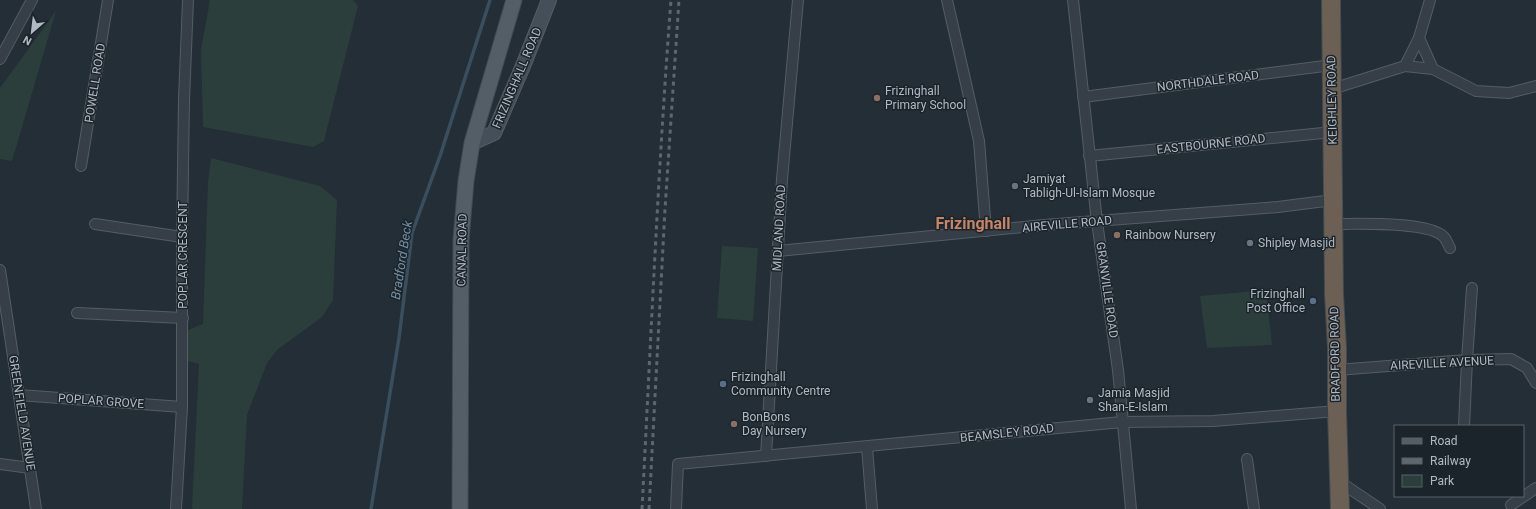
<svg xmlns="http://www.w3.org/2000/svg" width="1536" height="509" font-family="Roboto,sans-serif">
<rect width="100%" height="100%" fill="#232e36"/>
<g fill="#2b3e3b">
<path d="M 210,0 L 353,0 L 358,6 L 324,141 L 313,147 L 203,127 L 201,49 Z"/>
<path d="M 56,11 L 12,161 L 0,159 L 0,88 Z"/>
<path d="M 211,158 L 320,186 L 337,200 L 333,300 L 322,317 L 277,350 L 267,363 L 247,415 L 242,509 L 193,509 L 192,507 L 199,364 L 188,361 L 188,330 L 203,324 L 208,182 Z"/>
<path d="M 722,246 L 758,248 L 753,321 L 717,318 Z"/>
<path d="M 1266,290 L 1272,345 L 1207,348 L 1200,296 Z"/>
</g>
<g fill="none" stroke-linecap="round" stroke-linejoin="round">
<path stroke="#3a4e5e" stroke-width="3.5" d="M 371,509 L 399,338 L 412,233 L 440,156 L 490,0"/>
<defs>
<g id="street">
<path d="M 947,0 L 979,141 L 986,231"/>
<path d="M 1073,0 L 1097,222 L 1118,370 L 1131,509"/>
<path d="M 1430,0 L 1419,38 L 1433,69"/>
<path d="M 0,59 L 32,0"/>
<path d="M 1405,66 L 1419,38"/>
<path d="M 1332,89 L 1405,66 L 1433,69 L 1476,91 L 1509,93 L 1536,86"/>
<path d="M 1083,97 L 1332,65"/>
<path d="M 1089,156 L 1333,132"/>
<path d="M 81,166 L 108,0"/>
<path d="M 95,224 L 182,237"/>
<path d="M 1333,224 C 1356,224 1429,221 1444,237 C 1447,240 1448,245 1450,248"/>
<path d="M 778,251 L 1044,225 L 1278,207 L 1333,200"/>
<path d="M 0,270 L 36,509"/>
<path d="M 77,313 L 183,318"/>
<path d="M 1336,370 L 1467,360 L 1511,359 L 1527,368 L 1536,383"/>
<path d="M 19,395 L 182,407"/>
<path d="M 1464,426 L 1467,360 L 1472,288"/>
<path d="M 867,447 L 872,509"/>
<path d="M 766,456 L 782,179 L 798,0"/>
<path d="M 1247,459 L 1254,509"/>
<path d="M 0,464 L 30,468"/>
<path d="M 1340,482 L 1380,509"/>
<path d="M 1511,505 L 1536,488"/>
<path d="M 176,509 L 182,407 L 182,237 L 184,100 L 188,0"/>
<path d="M 676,509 L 678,464 L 1122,422 L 1213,421 L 1337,411"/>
</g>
<path id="secondary" d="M 472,143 L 494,133 L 523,66 L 549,0"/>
<path id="primary" d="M 460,509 L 461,240 L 466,181 L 472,143 L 514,0"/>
<path id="highway" d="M 1331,0 L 1334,294 L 1337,348 L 1337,411 L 1340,509"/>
</defs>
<use href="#street" stroke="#545d64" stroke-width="12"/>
<use href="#secondary" stroke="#545d64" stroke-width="16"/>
<use href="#primary" stroke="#424b53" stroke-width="17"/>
<use href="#highway" stroke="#414a51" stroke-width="20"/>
<use href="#street" stroke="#363f47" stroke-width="10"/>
<use href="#secondary" stroke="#454f59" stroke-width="14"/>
<use href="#primary" stroke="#545e67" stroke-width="15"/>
<use href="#highway" stroke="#6c5f54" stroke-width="18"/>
<g stroke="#5c6770" stroke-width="3" stroke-dasharray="4 4" stroke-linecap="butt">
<path d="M 642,509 C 651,339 658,169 671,0"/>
<path d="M 649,509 L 665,209 L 679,0"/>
</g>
</g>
<g fill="#8d6e63" stroke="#1c242b" stroke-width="1.5">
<circle cx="877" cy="98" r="4"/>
<circle cx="1117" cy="235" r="4"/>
<circle cx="734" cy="424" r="4"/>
</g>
<g fill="#6b7280" stroke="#1c242b" stroke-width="1.5">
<circle cx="1015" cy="186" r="4"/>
<circle cx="1250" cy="243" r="4"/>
<circle cx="1090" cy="400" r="4"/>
</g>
<g fill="#5c6f8a" stroke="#1c242b" stroke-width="1.5">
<circle cx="1313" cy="301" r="4"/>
<circle cx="723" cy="384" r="4"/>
</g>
<g text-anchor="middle" stroke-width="3" stroke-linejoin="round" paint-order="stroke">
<g font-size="12" fill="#b1bac3" stroke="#1c242b">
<text transform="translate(517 78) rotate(-67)" y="4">FRIZINGHALL ROAD</text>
<text transform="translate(1208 81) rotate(-7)" y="4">NORTHDALE ROAD</text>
<text transform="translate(95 83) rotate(-81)" y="4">POWELL ROAD</text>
<text transform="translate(1332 100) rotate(-91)" y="4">KEIGHLEY ROAD</text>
<text transform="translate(1211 144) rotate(-6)" y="4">EASTBOURNE ROAD</text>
<text transform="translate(1067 224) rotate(-5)" y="4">AIREVILLE ROAD</text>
<text transform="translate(779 228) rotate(-87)" y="4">MIDLAND ROAD</text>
<text transform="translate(462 250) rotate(-89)" y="4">CANAL ROAD</text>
<text transform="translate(183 255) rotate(-90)" y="4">POPLAR CRESCENT</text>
<text transform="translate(1107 290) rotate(82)" y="4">GRANVILLE ROAD</text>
<text transform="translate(1335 354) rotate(-91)" y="4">BRADFORD ROAD</text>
<text transform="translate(1442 363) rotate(-3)" y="4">AIREVILLE AVENUE</text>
<text transform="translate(101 401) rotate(4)" y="4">POPLAR GROVE</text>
<text transform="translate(22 413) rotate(81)" y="4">GREENFIELD AVENUE</text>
<text transform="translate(1007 433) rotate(-6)" y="4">BEAMSLEY ROAD</text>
</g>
<g font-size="12" fill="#b1bac3" stroke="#1c242b" text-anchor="start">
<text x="885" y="95">Frizinghall<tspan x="885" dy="14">Primary School</tspan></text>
<text x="1023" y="183">Jamiyat<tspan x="1023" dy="14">Tabligh-Ul-Islam Mosque</tspan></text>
<text x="1125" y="239">Rainbow Nursery</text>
<text x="1258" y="247">Shipley Masjid</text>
<text x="1305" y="298" text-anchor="end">Frizinghall<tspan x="1305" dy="14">Post Office</tspan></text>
<text x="731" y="381">Frizinghall<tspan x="731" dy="14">Community Centre</tspan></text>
<text x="1098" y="397">Jamia Masjid<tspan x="1098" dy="14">Shan-E-Islam</tspan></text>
<text x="742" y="421">BonBons<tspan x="742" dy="14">Day Nursery</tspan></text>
</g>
<g font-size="13" font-style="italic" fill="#748fa4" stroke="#1c242b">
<text transform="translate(401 260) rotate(-81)" y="5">Bradford Beck</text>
</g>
<g font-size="16" font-weight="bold" fill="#c78467" stroke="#1c242b">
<text x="973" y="229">Frizinghall</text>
</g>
</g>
<rect x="1394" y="425" width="130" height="72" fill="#1c242b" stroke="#586068"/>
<rect x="1402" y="438" width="20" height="6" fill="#545e67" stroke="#586068"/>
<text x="1430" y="445" font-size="12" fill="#b1bac3">Road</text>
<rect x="1402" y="458" width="20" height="6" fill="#5c6770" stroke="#586068"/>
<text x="1430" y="465" font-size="12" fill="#b1bac3">Railway</text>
<rect x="1402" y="475" width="20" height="12" fill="#2b3e3b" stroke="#586068"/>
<text x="1430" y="485" font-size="12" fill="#b1bac3">Park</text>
<g transform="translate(32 32) rotate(208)" stroke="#1c242b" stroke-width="3" paint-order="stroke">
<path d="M0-3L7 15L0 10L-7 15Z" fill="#b1bac3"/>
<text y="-6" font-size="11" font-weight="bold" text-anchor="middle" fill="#b1bac3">N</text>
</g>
</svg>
